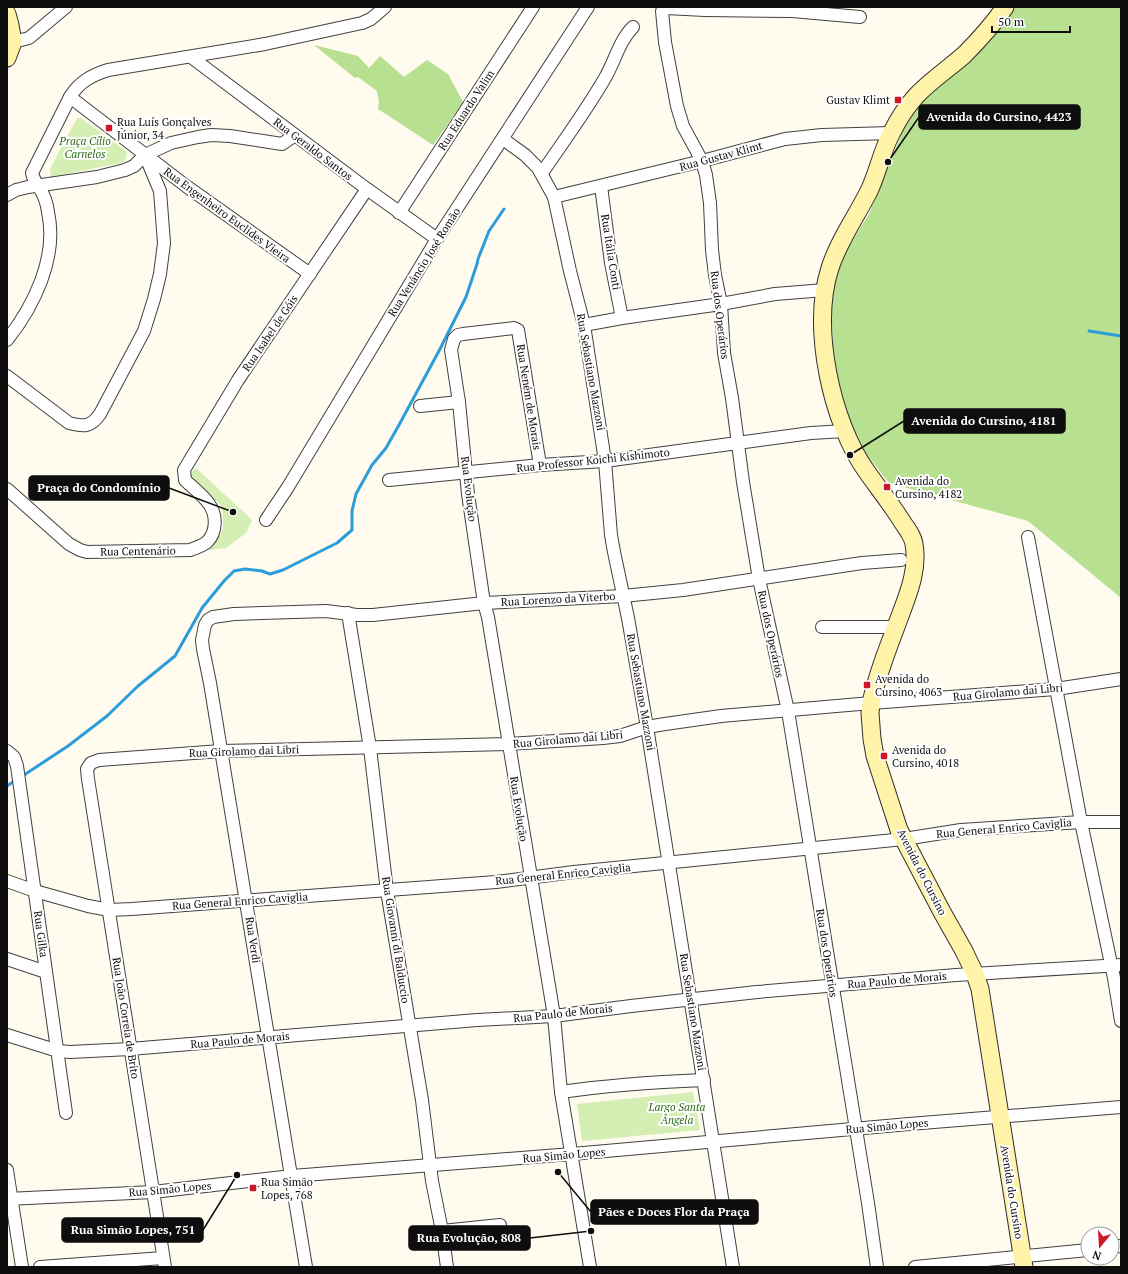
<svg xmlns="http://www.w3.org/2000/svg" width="1128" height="1274" font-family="'PT Serif',serif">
<rect width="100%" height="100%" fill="#fffbee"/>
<g fill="#d4eeb4">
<path d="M 77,118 L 81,118 L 126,151 C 128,156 126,161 121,163 L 51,177 L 50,169 Z"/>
<path d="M 196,468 L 252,520 L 246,533 L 226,548 L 208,550 C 225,531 225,530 221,505 L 187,477 Z"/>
<path d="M 693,1092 L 700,1130 L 582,1141 L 577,1104 Z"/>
</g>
<g fill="#b8e091">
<path d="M 1015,7 L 1121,7 L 1121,598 L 1028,521 L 889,483 L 868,456 L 853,428 L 841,396 L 833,350 L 831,296 L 838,264 L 869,214 L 899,140 L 908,119 L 919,103 L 988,40 L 1005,22 Z"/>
<path d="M 314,45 L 358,56 L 369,68 L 380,56 L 404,77 L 427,60 L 448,74 L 463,102 L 433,145 L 378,109 L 379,101 L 377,91 L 358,77 L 355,78 Z"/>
</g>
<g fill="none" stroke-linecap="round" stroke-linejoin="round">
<g stroke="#2d9cdb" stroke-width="3">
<path d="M 1089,331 L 1121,336"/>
<path d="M 21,777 L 68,746 L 107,716 L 138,686 L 175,656 L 202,608 L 224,581 L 234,571 L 245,569 L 262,571 L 270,574 L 283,570 L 337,543 L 352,530 L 352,511 L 356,494 L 372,465 L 386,448 L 399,425 L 440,349 L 466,297 L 477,264 L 478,259 L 489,231 L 504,209"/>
<path d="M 7,786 L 16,780"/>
</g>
<defs>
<g id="street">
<path d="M 860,17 L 792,11 L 705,10 L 666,8 L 662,11 L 665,42 L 677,106 L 683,126 L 702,161 L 706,175 L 710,203 L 712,250 L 715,275 L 721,304 L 724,353 L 732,398 L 743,482 L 759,579 L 788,711 L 868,1203 L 877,1267"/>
<path d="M 13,42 L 29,38 L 66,7"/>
<path d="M 191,57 L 367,189 L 437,239"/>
<path d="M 70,97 L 186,186 L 310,274"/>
<path d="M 503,139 L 525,155 L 538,168 L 554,197 L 570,271 L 584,325 L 605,461 L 611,535 L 614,552 L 628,618 L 647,727 L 733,1267"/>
<path d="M 542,173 C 563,142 586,111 605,78 C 615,61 619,41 633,27"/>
<path d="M 601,186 L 611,263 L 622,318"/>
<path d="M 7,195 L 16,190 L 28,187 L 97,177 L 125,170 L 134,166 L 145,155 L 171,143 L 198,137 L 211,135 L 230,136 L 282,144 L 295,135"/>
<path d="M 554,197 L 702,161 L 785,139 L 822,135 L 891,133"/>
<path d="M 399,213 L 533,7"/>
<path d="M 584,325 L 622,318 L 721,304 L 775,294 L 825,290"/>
<path d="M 7,340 C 34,306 58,257 48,212 C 47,203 44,195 39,187 C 36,182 33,179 32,173 L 70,97 C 79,82 92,75 108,70 L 265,44 L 362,23 L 371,19 L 385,7"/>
<path d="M 7,376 L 69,423 C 84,427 91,427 100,414 L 144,331 L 154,299 L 160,274 L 164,243 L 160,191 L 145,155"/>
<path d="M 420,406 L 459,402"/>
<path d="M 540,465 L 518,330 L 514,328 L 463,334 L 458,335 L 454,339 L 451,350 L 459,402 L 468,494 L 484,603 L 488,617 L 554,1016 L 561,1092 L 590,1267"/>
<path d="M 389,480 L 540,465 L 605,461 L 811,433 L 845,431"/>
<path d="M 7,489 L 69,544 L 80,550 L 87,552 L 190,550 C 196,548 202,546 207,542 C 217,532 217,515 209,504 C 203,495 193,488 185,480 L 184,470 L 238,380 L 367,189"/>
<path d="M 266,520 L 288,487 L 437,239 L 588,7"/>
<path d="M 1028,537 L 1081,822 L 1114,978 L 1121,1021"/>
<path d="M 348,613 L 370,748 L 387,891 L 422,1100 L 432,1181 L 442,1231 L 447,1267"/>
<path d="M 822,627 L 896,627"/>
<path d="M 7,751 L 14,757 L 17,766 L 66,1113"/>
<path d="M 7,881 L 35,891 L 88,906 L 109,910 L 132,909 L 496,882 L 574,872 L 904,839 L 961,830 L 1081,822 L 1121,822"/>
<path d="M 7,959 L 46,972"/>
<path d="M 7,1035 L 58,1051 L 70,1052 L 130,1049 L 477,1020 L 554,1016 L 631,1006 L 757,992 L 956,975 L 1121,965"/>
<path d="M 561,1092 C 609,1085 656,1082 704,1080"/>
<path d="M 7,1170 L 22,1267"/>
<path d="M 7,1199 L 153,1192 L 292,1176 L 572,1154 L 909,1124 L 1121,1107"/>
<path d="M 442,1231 L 500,1225"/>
<path d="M 1112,1247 L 1121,1246"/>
<path d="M 40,1267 L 163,1258"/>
<path d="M 165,1267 L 88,779 L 87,769 L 91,763 L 99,760 L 221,751 L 508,744 L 603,738 L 620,736 L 647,727 L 665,724 L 721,716 L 871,703 L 1056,689 L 1121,679"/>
<path d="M 306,1267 L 210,683 L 203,649 L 202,640 L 205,625 L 208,620 L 213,617 L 234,614 L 326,611 L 357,615 L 373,615 L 484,603 L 623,596 L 683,590 L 862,563 L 901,560"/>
<path d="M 915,1267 L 1088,1250"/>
</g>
<g id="secondary">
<path d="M 1005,7 C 994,23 978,41 964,55 C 948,69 930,81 916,96 C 907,106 898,120 892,132 C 882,150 878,172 869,191 C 856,217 839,240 830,268 C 811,327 831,422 867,472 C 879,489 892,505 903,523 C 908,530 913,537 914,544 C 919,572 906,599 897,624 C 887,650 877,676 871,703 L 870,713 L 872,739 L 875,756 L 899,830 L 942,912 L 964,951 L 975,974 L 980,989 L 1024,1267"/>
<path d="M 7,14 L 10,25 L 13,42 L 7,58"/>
</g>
</defs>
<use href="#street" stroke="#414141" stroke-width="14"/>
<use href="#secondary" stroke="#303030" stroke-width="19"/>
<use href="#street" stroke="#fff" stroke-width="12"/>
<use href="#secondary" stroke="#fff2a9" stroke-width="17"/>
</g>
<g fill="#cc1827" stroke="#fff" stroke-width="1.5">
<rect x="894" y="96" width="8" height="8" rx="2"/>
<rect x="105" y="124" width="8" height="8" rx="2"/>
<rect x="883" y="483" width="8" height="8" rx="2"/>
<rect x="863" y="681" width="8" height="8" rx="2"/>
<rect x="880" y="752" width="8" height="8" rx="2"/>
<rect x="249" y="1184" width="8" height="8" rx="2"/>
</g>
<g text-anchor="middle" stroke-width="4" stroke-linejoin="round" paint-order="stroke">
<g font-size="11" fill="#0e0e0e" stroke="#fff" text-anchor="start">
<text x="890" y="104" text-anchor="end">Gustav Klimt</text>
<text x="117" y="126">Rua Luís Gonçalves<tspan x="117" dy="13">Júnior, 34</tspan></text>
<text x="895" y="485">Avenida do<tspan x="895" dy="13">Cursino, 4182</tspan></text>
<text x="875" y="683">Avenida do<tspan x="875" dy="13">Cursino, 4063</tspan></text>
<text x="892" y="754">Avenida do<tspan x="892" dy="13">Cursino, 4018</tspan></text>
<text x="261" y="1186">Rua Simão<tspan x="261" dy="13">Lopes, 768</tspan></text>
</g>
<g font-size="11" fill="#0e0e0e" stroke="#fff">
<text transform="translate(466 110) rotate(-57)" y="4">Rua Eduardo Valim</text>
<text transform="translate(313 149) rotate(37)" y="4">Rua Geraldo Santos</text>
<text transform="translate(721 156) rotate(-15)" y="4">Rua Gustav Klimt</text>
<text transform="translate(227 215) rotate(36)" y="4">Rua Engenheiro Euclides Vieira</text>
<text transform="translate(611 252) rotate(81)" y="4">Rua Itália Conti</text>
<text transform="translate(424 262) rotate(-58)" y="4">Rua Venâncio José Romão</text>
<text transform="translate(720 315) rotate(83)" y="4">Rua dos Operários</text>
<text transform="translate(270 333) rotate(-56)" y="4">Rua Isabel de Góis</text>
<text transform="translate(591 372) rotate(80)" y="4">Rua Sebastiano Mazzoni</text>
<text transform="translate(529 397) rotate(81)" y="4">Rua Neném de Morais</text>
<text transform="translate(593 460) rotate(-6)" y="4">Rua Professor Koichi Kishimoto</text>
<text transform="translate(469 489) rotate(83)" y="4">Rua Evolução</text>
<text transform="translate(138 551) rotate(-1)" y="4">Rua Centenário</text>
<text transform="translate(558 599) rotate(-3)" y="4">Rua Lorenzo da Viterbo</text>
<text transform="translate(771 634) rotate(78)" y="4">Rua dos Operários</text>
<text transform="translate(641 692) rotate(80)" y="4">Rua Sebastiano Mazzoni</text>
<text transform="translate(1008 692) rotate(-5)" y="4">Rua Girolamo dai Libri</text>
<text transform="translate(568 739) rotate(-5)" y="4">Rua Girolamo dai Libri</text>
<text transform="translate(244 751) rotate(-2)" y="4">Rua Girolamo dai Libri</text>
<text transform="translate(519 809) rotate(81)" y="4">Rua Evolução</text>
<text transform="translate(1004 828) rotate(-5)" y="4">Rua General Enrico Caviglia</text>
<text transform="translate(922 872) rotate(63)" y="4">Avenida do Cursino</text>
<text transform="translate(563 874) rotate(-6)" y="4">Rua General Enrico Caviglia</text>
<text transform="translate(240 901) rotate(-4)" y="4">Rua General Enrico Caviglia</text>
<text transform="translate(41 934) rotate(82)" y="4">Rua Gilka</text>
<text transform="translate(253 940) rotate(81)" y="4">Rua Verdi</text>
<text transform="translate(396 940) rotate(81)" y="4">Rua Giovanni di Balduccio</text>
<text transform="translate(827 953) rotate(81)" y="4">Rua dos Operários</text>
<text transform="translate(897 980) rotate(-5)" y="4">Rua Paulo de Morais</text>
<text transform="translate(693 1012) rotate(81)" y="4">Rua Sebastiano Mazzoni</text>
<text transform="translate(563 1013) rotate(-6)" y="4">Rua Paulo de Morais</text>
<text transform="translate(126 1018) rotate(81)" y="4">Rua João Correia de Brito</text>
<text transform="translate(240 1040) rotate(-5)" y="4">Rua Paulo de Morais</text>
<text transform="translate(887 1126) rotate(-5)" y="4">Rua Simão Lopes</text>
<text transform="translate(564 1155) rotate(-5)" y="4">Rua Simão Lopes</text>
<text transform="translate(170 1189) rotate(-5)" y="4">Rua Simão Lopes</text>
<text transform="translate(1012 1192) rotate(81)" y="4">Avenida do Cursino</text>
</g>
<g font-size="11" font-style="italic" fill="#2c6c17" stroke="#fff">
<text x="85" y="145">Praça Cílio<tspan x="85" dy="13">Carnelos</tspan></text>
<text x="677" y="1111">Largo Santa<tspan x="677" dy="13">Ângela</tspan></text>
</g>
</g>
<path fill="none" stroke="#0e0e0e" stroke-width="1.5" d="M888 162L919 117M850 455L904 421M233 512L169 488M558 1172L591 1212M237 1175L203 1230M591 1231L530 1238"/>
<g fill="#0e0e0e" stroke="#fff" stroke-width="1.5">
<circle cx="888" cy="162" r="4"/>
<circle cx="850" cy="455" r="4"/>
<circle cx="233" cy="512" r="4"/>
<circle cx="558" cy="1172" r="4"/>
<circle cx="237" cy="1175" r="4"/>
<circle cx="591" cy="1231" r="4"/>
</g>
<g fill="#0e0e0e" stroke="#0e0e0e" stroke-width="1.5">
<rect x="919" y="105" width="161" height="24" rx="4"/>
<rect x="904" y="409" width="161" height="24" rx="4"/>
<rect x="29" y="476" width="140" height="24" rx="4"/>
<rect x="591" y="1200" width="167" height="24" rx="4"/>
<rect x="62" y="1218" width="141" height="24" rx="4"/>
<rect x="409" y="1226" width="121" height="24" rx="4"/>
</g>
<g font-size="12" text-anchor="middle" font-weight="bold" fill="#fff">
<text x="999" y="121">Avenida do Cursino, 4423</text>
<text x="984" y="425">Avenida do Cursino, 4181</text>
<text x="99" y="492">Praça do Condomínio</text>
<text x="674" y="1216">Pães e Doces Flor da Praça</text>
<text x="133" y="1234">Rua Simão Lopes, 751</text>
<text x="469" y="1242">Rua Evolução, 808</text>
</g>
<rect width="1128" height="1274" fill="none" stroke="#0e0e0e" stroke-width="16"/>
<g transform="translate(1100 1246) rotate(198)"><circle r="19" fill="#ffffff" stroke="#9f9f9f"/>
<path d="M0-3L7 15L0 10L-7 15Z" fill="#cc1827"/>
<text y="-6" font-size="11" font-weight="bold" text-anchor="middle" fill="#0e0e0e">N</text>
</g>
<path d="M992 26v6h78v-6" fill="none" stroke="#0e0e0e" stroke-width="2"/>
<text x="998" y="26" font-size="12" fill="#0e0e0e" stroke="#ffffff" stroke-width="3" paint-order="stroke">50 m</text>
</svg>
